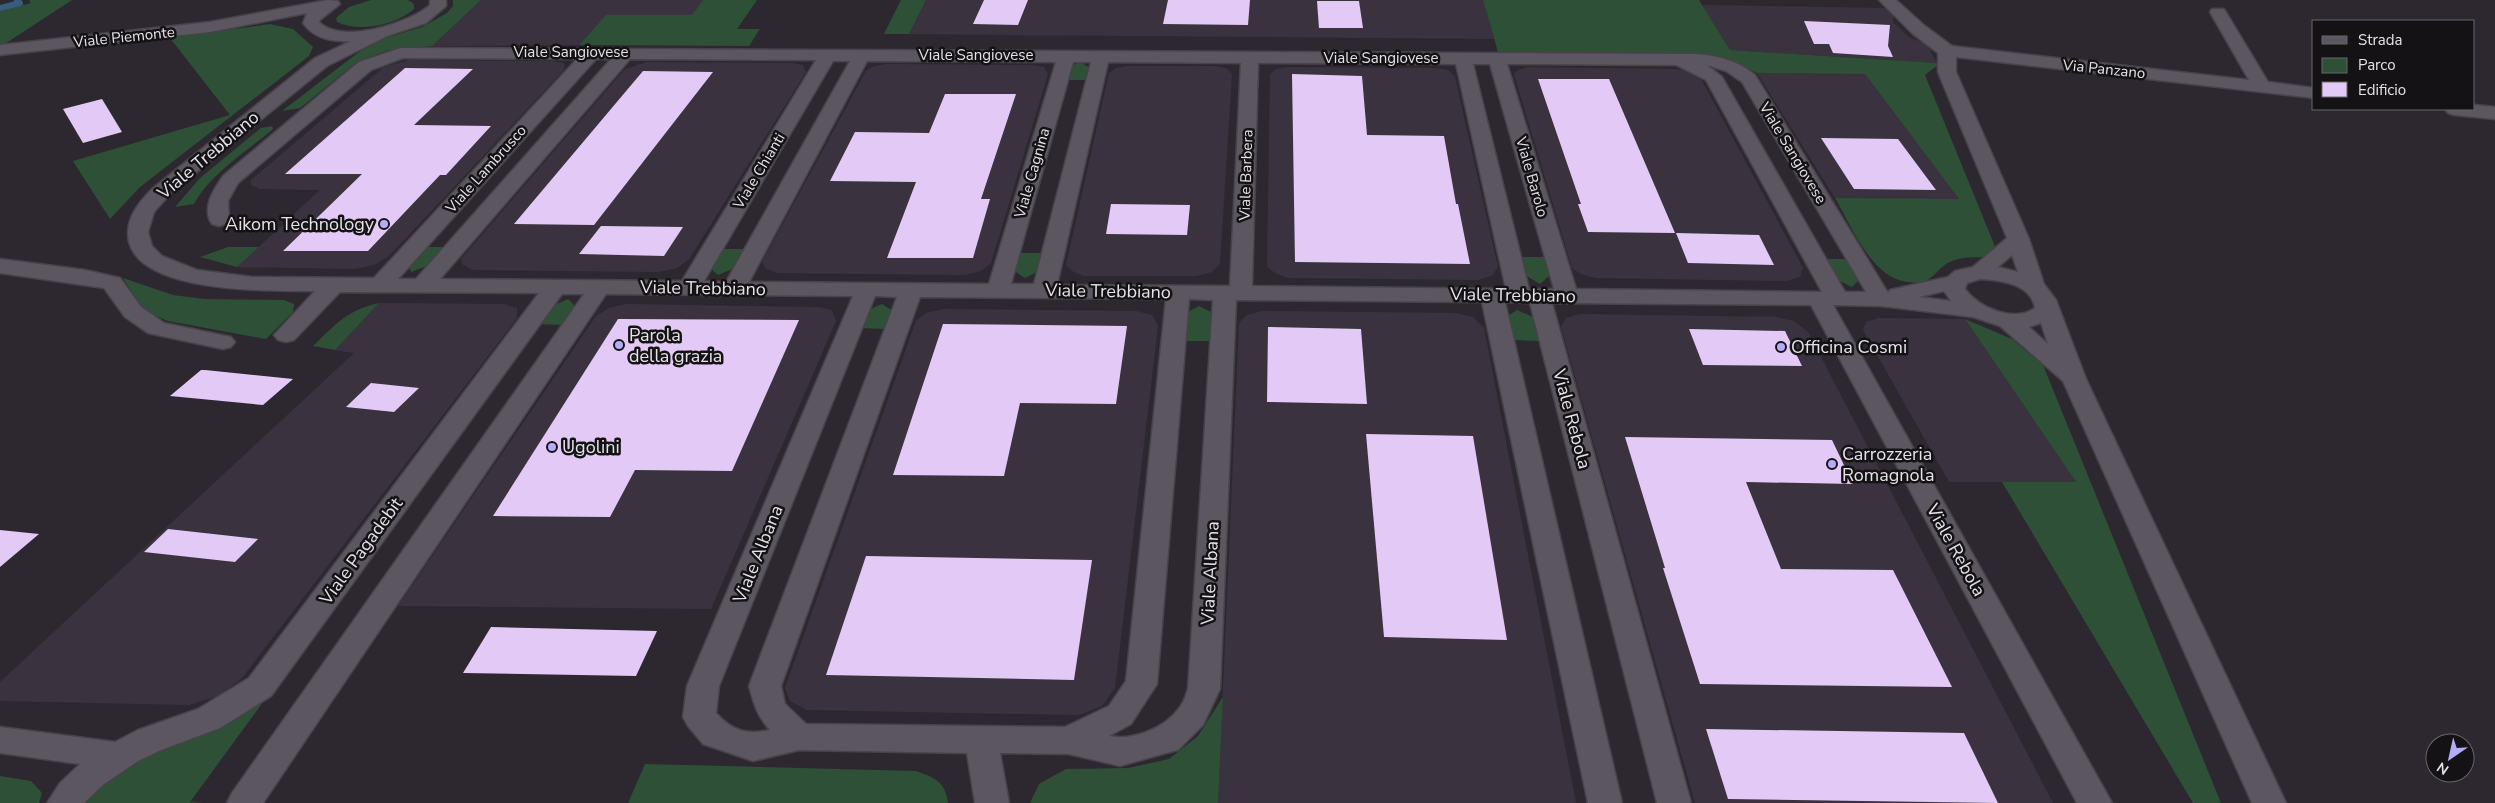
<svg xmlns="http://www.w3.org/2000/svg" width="2495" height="803" font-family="'Nunito Sans',sans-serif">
<rect width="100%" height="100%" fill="#2d2830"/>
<g fill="#3a333f">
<path d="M 481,0 L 703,0 L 692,15 L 606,15 L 579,45 L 432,46 Z"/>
<path d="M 926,0 L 1483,0 L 1494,39 L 909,34 Z"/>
<path d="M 1702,5 L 1886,8 L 1894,16 L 1893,22 L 1909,37 L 1927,45 L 1937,63 L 1730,50 Z"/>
<path d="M 409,60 L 553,61 L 564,63 L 564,70 L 389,256 L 374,265 L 355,269 L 237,267 L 320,190 L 260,189 L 251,185 L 251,180 L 384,67 Z"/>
<path d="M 647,62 L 792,63 L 803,65 L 806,72 L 689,259 L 677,268 L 659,272 L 473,270 L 463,265 L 461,259 L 625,69 Z"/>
<path d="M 887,64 L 1032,65 L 1044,67 L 1048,74 L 991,263 L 981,271 L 965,275 L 778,273 L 766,269 L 762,262 L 866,71 L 874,66 Z"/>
<path d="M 1127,66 L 1214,66 L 1226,68 L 1232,74 L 1220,263 L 1212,272 L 1196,276 L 1084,276 L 1072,271 L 1066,265 L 1109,73 L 1116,68 Z"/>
<path d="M 1287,67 L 1434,68 L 1448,70 L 1455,77 L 1498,267 L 1492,276 L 1478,280 L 1288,278 L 1275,273 L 1267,267 L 1270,74 L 1276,69 Z"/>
<path d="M 1529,67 L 1676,69 L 1690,71 L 1700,77 L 1803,268 L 1800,277 L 1787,281 L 1596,278 L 1581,274 L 1572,268 L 1514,74 L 1518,70 Z"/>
<path d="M 1757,73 L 1865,74 L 1960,200 L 1835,198 Z"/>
<path d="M 379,303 L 503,304 L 517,308 L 517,318 L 242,678 L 218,696 L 189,705 L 0,701 L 0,682 L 354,353 L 335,350 Z"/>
<path d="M 626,304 L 818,307 L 832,310 L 836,321 L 711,609 L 398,606 L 596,316 L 609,308 Z"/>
<path d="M 943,309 L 1136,311 L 1152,315 L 1158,326 L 1115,688 L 1102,706 L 1079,715 L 807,710 L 790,701 L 785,688 L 916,321 L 926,313 Z"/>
<path d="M 1262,311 L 1456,313 L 1473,317 L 1484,328 L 1576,803 L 1218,803 L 1239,323 L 1247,315 Z"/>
<path d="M 1580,314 L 1776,317 L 1794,321 L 1808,332 L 2053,803 L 1695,803 L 1561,327 L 1566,318 Z"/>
<path d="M 1879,318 L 1965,319 L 2076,482 L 1949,482 L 1863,330 L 1866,322 Z"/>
</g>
<g fill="#2d5037">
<path d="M 29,0 L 72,0 L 0,47 L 0,11 L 31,3 Z"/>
<path d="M 371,0 L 408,0 L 414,4 L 414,9 C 395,25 360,33 337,22 L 336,18 L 349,7 Z"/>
<path d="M 453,0 L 481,0 L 432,46 L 389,50 L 358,61 L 300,108 L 282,111 L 372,42 L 422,27 L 447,13 L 453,6 Z"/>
<path d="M 703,0 L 757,0 L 737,29 L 760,29 L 749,46 L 579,45 L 606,15 L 692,15 Z"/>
<path d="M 901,0 L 926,0 L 909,34 L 884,34 Z"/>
<path d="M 1483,0 L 1699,0 L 1730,50 L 1937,63 L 1938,65 L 1925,75 L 1996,249 L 1991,257 C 1977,257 1958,256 1946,264 C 1940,268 1935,275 1929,279 C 1924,283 1916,283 1910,282 C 1873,281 1852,227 1835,198 L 1959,199 L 1865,74 L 1757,73 L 1727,59 L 1703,54 L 1498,52 Z"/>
<path d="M 270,24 L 293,29 L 313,47 L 309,56 L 140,187 L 110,219 L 73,161 L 230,115 L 170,38 Z"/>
<path d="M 1080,62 L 1090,68 L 1087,80 L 1066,80 L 1069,67 Z"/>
<path d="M 272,126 L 273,129 C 246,152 211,173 194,204 L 175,207 L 200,178 L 261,128 Z"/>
<path d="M 228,247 L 259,247 L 237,267 L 200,257 Z"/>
<path d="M 423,247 L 446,247 L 432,264 L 411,272 L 408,263 Z"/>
<path d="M 721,249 L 745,249 L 735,268 L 718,275 L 710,268 Z"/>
<path d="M 1018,253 L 1043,253 L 1039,271 L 1025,278 L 1013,270 Z"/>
<path d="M 1520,257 L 1545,257 L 1549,276 L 1540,284 L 1525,275 Z"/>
<path d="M 1823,259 L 1849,259 L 1861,278 L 1852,287 L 1834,278 Z"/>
<path d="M 123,278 L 173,295 L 204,299 L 284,300 L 294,304 L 293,312 L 266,339 L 168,321 L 144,311 Z"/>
<path d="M 568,299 L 576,307 L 563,325 L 537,324 L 550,307 Z"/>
<path d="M 379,303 L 335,350 L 313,346 C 335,325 347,310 379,303 Z"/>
<path d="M 882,304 L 893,311 L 886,329 L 859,328 L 866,311 Z"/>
<path d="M 1199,306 L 1213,313 L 1211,341 L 1184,341 L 1186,313 Z"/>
<path d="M 1517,310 L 1533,317 L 1539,341 L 1512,340 L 1506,317 Z"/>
<path d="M 1965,319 L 2012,339 L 2043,365 L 2221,803 L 2193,803 L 2002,482 L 2076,482 Z"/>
<path d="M 1223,697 L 1218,803 L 1030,803 L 1039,784 L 1066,769 L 1128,768 L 1169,759 L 1198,736 Z"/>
<path d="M 266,698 L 190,802 L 202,803 L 82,803 L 102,782 L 151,752 L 202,734 Z"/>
<path d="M 645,764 L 916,771 C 935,778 945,781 948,803 L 628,803 Z"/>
<path d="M 0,776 L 31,781 L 42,793 L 39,803 L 0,803 Z"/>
</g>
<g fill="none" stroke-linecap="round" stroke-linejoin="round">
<path stroke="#365d7b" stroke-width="6" d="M 0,8 L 20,3 L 17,0"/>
</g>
<g fill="#e3caf6">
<path d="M 984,0 L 1028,0 L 1018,25 L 973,24 Z"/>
<path d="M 1168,0 L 1250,0 L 1248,25 L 1163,24 Z"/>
<path d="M 1317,1 L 1359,1 L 1363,28 L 1319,28 Z"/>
<path d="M 1804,21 L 1890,25 L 1888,46 L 1893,57 L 1833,53 L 1829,44 L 1814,44 Z"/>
<path d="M 405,68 L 473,69 L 414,125 L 491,126 L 446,175 L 440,175 L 368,251 L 283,251 L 362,174 L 285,174 Z"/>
<path d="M 643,71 L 713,72 L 594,225 L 514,224 Z"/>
<path d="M 1292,74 L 1362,76 L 1367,135 L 1444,136 L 1456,204 L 1458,204 L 1470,264 L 1295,262 Z"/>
<path d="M 1538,79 L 1609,79 L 1675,233 L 1588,232 L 1578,204 L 1581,204 Z"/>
<path d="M 945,94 L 1016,94 L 981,199 L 990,199 L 973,258 L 887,258 L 916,182 L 830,181 L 855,132 L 929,133 Z"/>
<path d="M 102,99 L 122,132 L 83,143 L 63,109 Z"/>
<path d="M 1821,138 L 1898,139 L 1936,190 L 1854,189 Z"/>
<path d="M 1111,204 L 1190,205 L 1187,235 L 1106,234 Z"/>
<path d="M 601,226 L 683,227 L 664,256 L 579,254 Z"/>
<path d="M 1676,233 L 1759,235 L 1774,265 L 1688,263 Z"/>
<path d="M 618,319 L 799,320 L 732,471 L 635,470 L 610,517 L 493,516 Z"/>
<path d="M 943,324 L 1127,326 L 1116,404 L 1020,403 L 1004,476 L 893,475 Z"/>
<path d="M 1268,327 L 1361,329 L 1367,404 L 1267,402 Z"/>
<path d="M 1689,329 L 1785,331 L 1802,366 L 1703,365 Z"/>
<path d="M 201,370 L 205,370 L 293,379 L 263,405 L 170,396 Z"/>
<path d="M 371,383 L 419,388 L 394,412 L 346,407 Z"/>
<path d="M 1366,434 L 1473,436 L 1507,640 L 1384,637 Z"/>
<path d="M 1625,437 L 1832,440 L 1853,484 L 1746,482 L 1781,569 L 1893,570 L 1952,687 L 1700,684 L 1663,568 L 1665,568 Z"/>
<path d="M 168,529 L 258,539 L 235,562 L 144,552 Z"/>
<path d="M 0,530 L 39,534 L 0,567 Z"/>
<path d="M 866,556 L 1092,560 L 1074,680 L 826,675 Z"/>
<path d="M 491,627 L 657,631 L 636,676 L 463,673 Z"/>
<path d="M 1706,729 L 1964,733 L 1998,803 L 1728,799 Z"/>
</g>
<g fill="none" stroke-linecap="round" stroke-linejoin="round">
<defs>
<g id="minor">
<path d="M 328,0 L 338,1 L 340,4 L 321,19 L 319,22 C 341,45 410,23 430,5 L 430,0 L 446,0 L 446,6 L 426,23 L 387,36 L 327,66 L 171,193 L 154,212 L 148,232 L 152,246 L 162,256 L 197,270 L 252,277 L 374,278 L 577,59 L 403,58 L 371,70 L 238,183 L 228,201 L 229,220 L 226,224 L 219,226 L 212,224 C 201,208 214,189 223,176 L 359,62 L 401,48 L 1693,54 C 1716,55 1737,60 1755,75 L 1888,293 L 1890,290 L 1948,277 L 1955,271 L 1973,267 L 2007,238 L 1938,72 L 1938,53 L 1913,34 L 1879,0 L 1896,0 L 1925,26 L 1952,46 L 2249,80 L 2210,12 L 2212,9 L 2224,9 L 2268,82 L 2314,88 L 2314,98 L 1956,57 L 1956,72 L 2029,239 L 2044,284 L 2056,300 L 2086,379 L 2286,803 L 2252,803 L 2063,381 L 2000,326 L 1973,317 L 1881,306 L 1833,305 L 2112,803 L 2077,803 L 1811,305 L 1552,303 L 1691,803 L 1657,803 L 1530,303 L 1505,302 L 1622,803 L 1588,803 L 1482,302 L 1236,300 L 1220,689 L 1203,725 L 1178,750 L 1166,753 L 1120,766 L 1069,754 L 1000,753 L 1009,803 L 975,803 L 967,753 L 799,750 L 753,761 L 703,744 L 688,726 L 683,717 L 687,686 L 853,296 L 606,294 L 263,803 L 227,803 L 232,793 L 584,294 L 562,294 L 271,696 L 220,728 L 161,750 L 138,761 L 104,784 L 84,803 L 47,803 L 60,783 L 80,764 L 0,753 L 0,727 L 115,742 L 138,730 L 198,709 L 249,678 L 539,293 L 340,292 L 294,340 L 286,342 L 278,340 L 274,335 L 315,291 C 273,291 142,294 129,242 C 124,221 138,203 152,189 L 315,58 L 351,41 C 332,42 314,39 303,23 L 307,13 L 210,32 L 0,55 L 0,45 L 210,22 ZM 596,59 L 611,59 L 416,279 L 398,279 ZM 630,59 L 816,60 L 682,281 L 440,279 ZM 833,61 L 850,61 L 726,282 L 704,281 ZM 867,61 L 1056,62 L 989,284 L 749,282 ZM 1073,62 L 1091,62 L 1034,284 L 1011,284 ZM 1108,62 L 1241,63 L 1230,286 L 1057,285 ZM 1258,63 L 1456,64 L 1506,289 L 1252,286 ZM 1473,64 L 1490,64 L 1554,289 L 1529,289 ZM 1507,64 L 1676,65 L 1706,80 L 1822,292 L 1576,289 ZM 1707,65 L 1726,71 L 1742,82 L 1866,292 L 1845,292 L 1722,77 ZM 2012,255 L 2018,272 L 1998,267 ZM 1980,279 C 2001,280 2031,284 2035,308 C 2014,323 1979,308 1965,289 L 1967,283 ZM 1944,291 L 1951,301 L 1919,297 ZM 875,296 L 897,297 L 749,686 C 754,704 757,716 770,730 C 747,735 732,731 716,713 L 719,686 ZM 920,297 L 1166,299 L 1126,681 L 1109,706 L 1065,727 L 806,724 L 785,704 L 781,686 ZM 1189,299 L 1213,300 L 1188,689 C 1186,695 1184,702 1180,707 C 1165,728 1134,741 1109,736 L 1131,724 L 1157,684 ZM 2041,323 L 2048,344 L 2029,327 Z"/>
<path d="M 2474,105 L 2495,107 L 2495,119 L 2454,115 L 2448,113 L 2445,109 L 2474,109 Z"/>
<path d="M 0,259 L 85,270 L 120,278 L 141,307 L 164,323 L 231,337 L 235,342 L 231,347 L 223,349 L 148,333 L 125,317 L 104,288 L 0,273 Z"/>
</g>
</defs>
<use href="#minor" stroke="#47434a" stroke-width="3"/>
<use href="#minor" fill="#5b565f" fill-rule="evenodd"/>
</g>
<g fill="#b5acf8" stroke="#141215" stroke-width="2">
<circle cx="384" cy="224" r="5"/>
<circle cx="619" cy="345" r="5"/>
<circle cx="1781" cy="347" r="5"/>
<circle cx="552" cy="447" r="5"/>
<circle cx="1832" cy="464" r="5"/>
</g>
<g text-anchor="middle" stroke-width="5" stroke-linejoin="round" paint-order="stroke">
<g font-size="15" fill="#e6e3e8" stroke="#141215">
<text transform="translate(124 37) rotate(-6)" y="5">Viale Piemonte</text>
<text x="571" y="57">Viale Sangiovese</text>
<text x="976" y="60">Viale Sangiovese</text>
<text x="1381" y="63">Viale Sangiovese</text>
<text transform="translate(2104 69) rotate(6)" y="5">Via Panzano</text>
<text transform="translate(1793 153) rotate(59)" y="5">Viale Sangiovese</text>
<text transform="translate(486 169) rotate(-48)" y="5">Viale Lambrusco</text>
<text transform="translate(759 171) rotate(-59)" y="5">Viale Chianti</text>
<text transform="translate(1032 173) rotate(-74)" y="5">Viale Cagnina</text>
<text transform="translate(1246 175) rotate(-88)" y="5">Viale Barbera</text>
<text transform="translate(1532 177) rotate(74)" y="5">Viale Barolo</text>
</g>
<g font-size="18" fill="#e6e3e8" stroke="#141215">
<text transform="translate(208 155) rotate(-40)" y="6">Viale Trebbiano</text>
<text transform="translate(703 288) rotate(1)" y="6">Viale Trebbiano</text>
<text transform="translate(1108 291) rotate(1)" y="6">Viale Trebbiano</text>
<text transform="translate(1513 295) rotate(1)" y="6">Viale Trebbiano</text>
<text transform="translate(1572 419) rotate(75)" y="6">Viale Rebola</text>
<text transform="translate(1956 550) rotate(61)" y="6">Viale Rebola</text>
<text transform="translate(361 551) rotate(-54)" y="6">Viale Pagadebit</text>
<text transform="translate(758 554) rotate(-68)" y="6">Viale Albana</text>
<text transform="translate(1210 573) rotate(-87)" y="6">Viale Albana</text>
</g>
<g font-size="18" fill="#e6e3e8" stroke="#141215" text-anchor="start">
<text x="374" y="230" text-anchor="end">Aikom Technology</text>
<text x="629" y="341">Parola<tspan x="629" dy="21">della grazia</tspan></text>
<text x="1791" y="353">Officina Cosmi</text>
<text x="562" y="453">Ugolini</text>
<text x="1842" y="460">Carrozzeria<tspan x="1842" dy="21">Romagnola</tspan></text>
</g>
</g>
<rect x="2312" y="20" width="162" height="90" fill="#141215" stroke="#686669"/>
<rect x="2322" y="36" width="25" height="8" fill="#5b565f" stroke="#686669"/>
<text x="2358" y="45" font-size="15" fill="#e6e3e8">Strada</text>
<rect x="2322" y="58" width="25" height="15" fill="#2d5037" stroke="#686669"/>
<text x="2358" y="70" font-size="15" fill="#e6e3e8">Parco</text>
<rect x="2322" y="82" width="25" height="15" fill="#e3caf6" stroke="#686669"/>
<text x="2358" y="95" font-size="15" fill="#e6e3e8">Edificio</text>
<g transform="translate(2450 758) rotate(214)"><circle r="24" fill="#141215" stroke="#686669"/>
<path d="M0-4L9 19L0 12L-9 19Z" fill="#b5acf8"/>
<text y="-8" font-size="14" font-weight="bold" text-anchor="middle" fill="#e6e3e8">N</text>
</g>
</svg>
